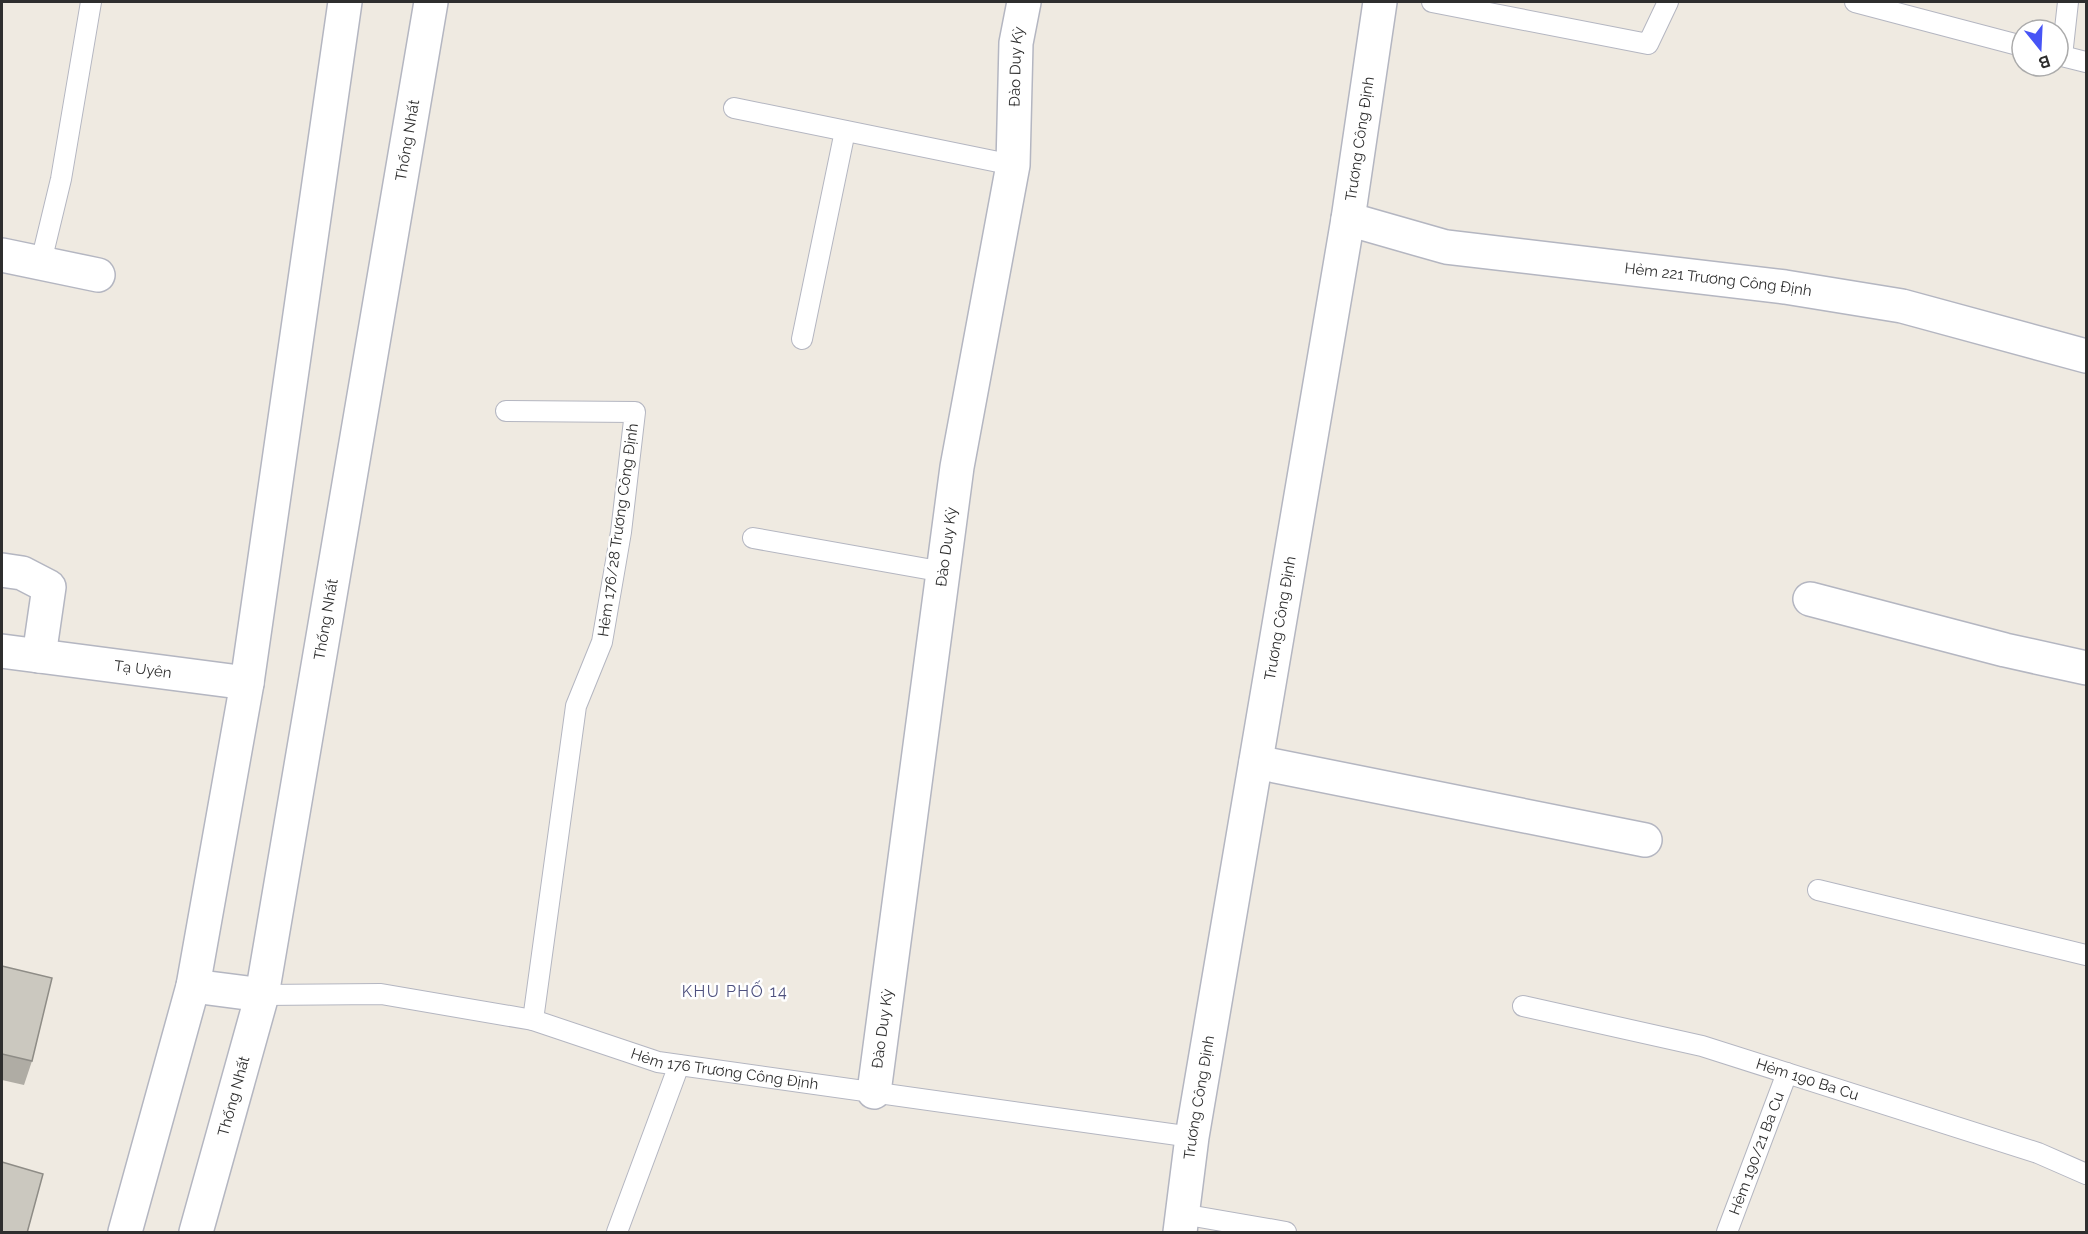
<svg xmlns="http://www.w3.org/2000/svg" width="2088" height="1234" font-family="Raleway,sans-serif">
<rect width="100%" height="100%" fill="#efeae1"/>
<g fill="none" stroke-linecap="round" stroke-linejoin="round">
<defs>
<g id="lane">
<path d="M 1432,2 L 1648,44 L 1668,2"/>
<path d="M 1855,2 L 2022,46"/>
<path d="M 2058,55 L 2086,62"/>
<path d="M 2062,56 L 2068,2"/>
<path d="M 734,108 L 1013,165"/>
<path d="M 41,262 L 61,179 L 91,2"/>
<path d="M 802,339 L 845,131"/>
<path d="M 506,411 L 635,412 L 621,532 L 602,642 L 576,706 L 533,1020"/>
<path d="M 753,538 L 944,572"/>
<path d="M 1818,890 L 2086,955"/>
<path id="s1" d="M 262,995 L 381,994 L 533,1020 L 658,1062 L 1192,1137"/>
<path id="s2" d="M 1523,1006 L 1702,1046 L 2038,1153 L 2086,1174"/>
<path d="M 1182,1214 L 1286,1232"/>
<path d="M 617,1232 L 679,1065"/>
<path id="s3" d="M 1727,1232 L 1787,1073"/>
</g>
<g id="street">
<path id="s4" d="M 1348,219 L 1446,247 L 1785,287 L 1902,306 L 2086,356"/>
<path d="M 2,255 L 98,275"/>
<path d="M 2,570 L 22,573 L 49,587 L 39,656"/>
<path d="M 1810,599 L 2005,650 L 2086,668"/>
<path id="s5" d="M 2,651 L 247,683"/>
<path d="M 1256,762 L 1645,840"/>
<path id="s6" d="M 874,1092 L 957,467 L 1013,165 L 1016,43 L 1024,2"/>
</g>
<g id="secondary">
<path d="M 193,986 L 262,995"/>
<path d="M 125,1232 L 193,986 L 247,683 L 345,2"/>
<path id="s7" d="M 196,1232 L 262,995 L 431,2"/>
<path id="s8" d="M 1180,1232 L 1192,1137 L 1348,219 L 1380,2"/>
</g>
</defs>
<use href="#lane" stroke="#b4b6c1" stroke-width="22"/>
<use href="#street" stroke="#b4b6c1" stroke-width="36"/>
<use href="#secondary" stroke="#b4b6c1" stroke-width="36"/>
<use href="#lane" stroke="#fff" stroke-width="20"/>
<use href="#street" stroke="#fff" stroke-width="33"/>
<use href="#secondary" stroke="#fff" stroke-width="33"/>
</g>
<path fill="#afaca4" d="M 2,966 L 32,1061 L 24,1085 L 2,1080 Z"/>
<g fill="#cbc8bf" stroke="#8e8c86" stroke-width="1.5">
<path d="M 2,966 L 52,978 L 32,1061 L 2,1054 Z"/>
<path d="M 2,1162 L 43,1174 L 27,1233 L 2,1233 Z"/>
</g>
<g text-anchor="middle" stroke-width="5" stroke-linejoin="round" paint-order="stroke">
<g font-size="15" fill="#2e2e2e" stroke="#fff">
<text dy="5" stroke="none"><textPath href="#s6" startOffset="1036">Đào Duy Kỳ</textPath></text>
<text dy="5" stroke="none"><textPath href="#s8" startOffset="1108">Trương Công Định</textPath></text>
<text dy="5" stroke="none"><textPath href="#s7" startOffset="1113">Thống Nhất</textPath></text>
<text dy="5" stroke="none"><textPath href="#s4" startOffset="376">Hẻm 221 Trương Công Định</textPath></text>
<text transform="translate(618 530) rotate(-82)" y="5">Hẻm 176/28 Trương Công Định</text>
<text dy="5" stroke="none"><textPath href="#s6" startOffset="550">Đào Duy Kỳ</textPath></text>
<text dy="5" stroke="none"><textPath href="#s8" startOffset="622">Trương Công Định</textPath></text>
<text dy="5" stroke="none"><textPath href="#s7" startOffset="627">Thống Nhất</textPath></text>
<text dy="5" stroke="none"><textPath href="#s5" startOffset="142">Tạ Uyên</textPath></text>
<text dy="5" stroke="none"><textPath href="#s6" startOffset="64">Đào Duy Kỳ</textPath></text>
<text dy="5" stroke="none"><textPath href="#s1" startOffset="472">Hẻm 176 Trương Công Định</textPath></text>
<text dy="5" stroke="none"><textPath href="#s2" startOffset="294">Hẻm 190 Ba Cu</textPath></text>
<text dy="5" stroke="none"><textPath href="#s8" startOffset="136">Trương Công Định</textPath></text>
<text dy="5" stroke="none"><textPath href="#s7" startOffset="141">Thống Nhất</textPath></text>
<text dy="5" stroke="none"><textPath href="#s3" startOffset="84">Hẻm 190/21 Ba Cu</textPath></text>
</g>
<g font-size="16" letter-spacing="1.5" fill="#4e517e" stroke="#fff">
<text x="735" y="997">KHU PHỐ 14</text>
</g>
</g>
<rect width="2088" height="1234" fill="none" stroke="#2e2e2e" stroke-width="6"/>
<g transform="translate(2040 48) rotate(162)"><circle r="28" fill="#ffffff" stroke="#ababab" stroke-width="1.5"/>
<path d="M0-4.5L10 22L0 15L-10 22Z" fill="#4754f6"/>
<text y="-9" font-size="16" font-weight="bold" text-anchor="middle" fill="#2e2e2e">B</text>
</g>
</svg>
